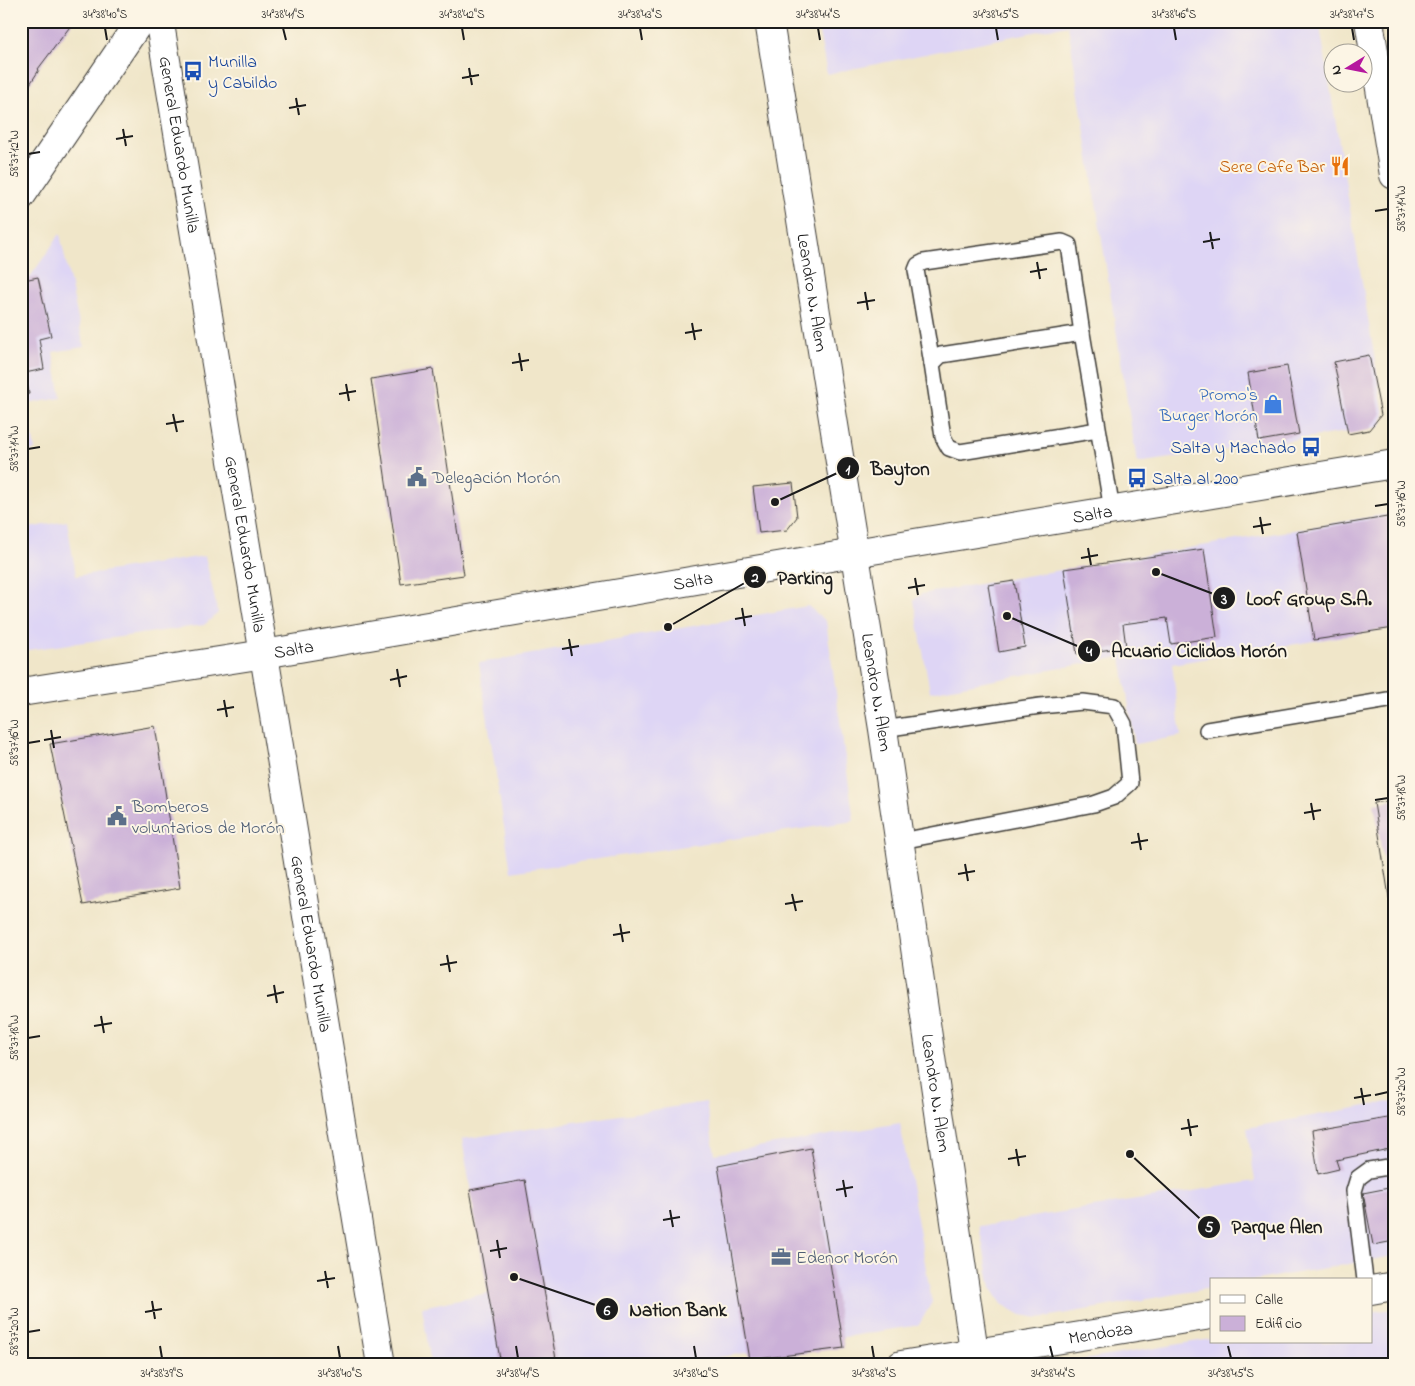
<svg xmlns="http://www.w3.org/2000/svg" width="1415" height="1386" font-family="'Indie Flower',sans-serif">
<rect width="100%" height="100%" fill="#fcf5e5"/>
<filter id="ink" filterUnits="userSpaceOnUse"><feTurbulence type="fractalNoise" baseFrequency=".02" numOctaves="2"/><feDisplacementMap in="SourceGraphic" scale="10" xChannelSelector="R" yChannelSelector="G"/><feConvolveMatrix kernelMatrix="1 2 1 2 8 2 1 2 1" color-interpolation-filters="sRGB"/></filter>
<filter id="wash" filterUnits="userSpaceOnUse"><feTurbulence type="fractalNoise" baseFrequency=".0096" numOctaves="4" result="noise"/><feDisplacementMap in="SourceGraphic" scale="20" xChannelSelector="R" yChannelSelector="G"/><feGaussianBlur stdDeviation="1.12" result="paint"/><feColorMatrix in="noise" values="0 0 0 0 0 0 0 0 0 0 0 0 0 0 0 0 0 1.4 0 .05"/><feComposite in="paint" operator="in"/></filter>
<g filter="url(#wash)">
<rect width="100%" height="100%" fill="#f0e6c9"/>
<g fill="#ded5f5">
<path d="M 817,21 L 1319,21 L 1384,415 L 1380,427 L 1137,463 L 1068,25 L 827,74 Z"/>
<path d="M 60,234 L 84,347 L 53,352 L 61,398 L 27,404 L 35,450 L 21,453 L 21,290 Z"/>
<path d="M 21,491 L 28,528 L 67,521 L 76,576 L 205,556 L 218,613 L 204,625 L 21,651 Z"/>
<path d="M 1388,514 L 1394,516 L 1394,628 L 1172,664 L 1181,736 L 1135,744 L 1121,657 L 930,692 L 914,600 L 921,594 Z"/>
<path d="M 808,606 L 826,621 L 854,821 L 511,872 L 479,663 Z"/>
<path d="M 1394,1101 L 1394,1256 L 1257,1280 L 1211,1280 L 1211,1288 L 1039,1318 L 1021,1315 L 1002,1304 L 991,1287 L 979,1226 L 1008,1223 L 1019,1219 L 1255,1181 L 1247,1128 Z"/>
<path d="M 706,1102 L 715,1154 L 900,1123 L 932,1302 L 919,1325 L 670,1365 L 431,1365 L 422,1307 L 488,1293 L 462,1139 Z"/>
<path d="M 1394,1309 L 1394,1365 L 1052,1365 L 1211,1339 L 1211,1342 L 1371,1342 L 1371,1312 Z"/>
</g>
<g id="blocks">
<g fill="#cbb0d8">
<path d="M 21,21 L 72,21 L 72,24 L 38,69 L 39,70 L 21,98 Z"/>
<path d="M 38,277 L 51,336 L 39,339 L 44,369 L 25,373 L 29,394 L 21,395 L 21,285 L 24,280 Z"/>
<path d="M 1369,355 L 1381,415 L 1369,430 L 1348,434 L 1334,362 Z"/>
<path d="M 1287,366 L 1299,434 L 1259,441 L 1248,373 Z"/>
<path d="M 433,369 L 464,575 L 401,584 L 371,379 Z"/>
<path d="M 21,430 L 22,430 L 24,442 L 21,443 Z"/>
<path d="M 793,483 L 797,517 L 787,530 L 759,533 L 753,487 Z"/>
<path d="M 1393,516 L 1394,628 L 1314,640 L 1297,532 Z"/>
<path d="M 1204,549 L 1217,637 L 1171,644 L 1167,618 L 1123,624 L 1126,647 L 1077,654 L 1064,569 Z"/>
<path d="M 1014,581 L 1025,647 L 999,652 L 988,585 Z"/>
<path d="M 155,726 L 180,888 L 83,905 L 50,744 Z"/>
<path d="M 1394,800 L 1394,922 L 1393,922 L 1374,803 Z"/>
<path d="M 1394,1117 L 1394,1148 L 1336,1160 L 1339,1169 L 1318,1174 L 1312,1131 Z"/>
<path d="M 811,1148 L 844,1348 L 750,1360 L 718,1166 Z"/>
<path d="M 525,1180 L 557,1365 L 501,1365 L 470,1190 Z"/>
<path d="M 1394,1187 L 1394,1241 L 1373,1245 L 1363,1193 Z"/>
</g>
</g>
</g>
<g filter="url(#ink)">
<use href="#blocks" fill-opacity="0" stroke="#3c3a36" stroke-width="1"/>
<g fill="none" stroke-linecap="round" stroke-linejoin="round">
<defs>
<g id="service">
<path d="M 1082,333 L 941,355 L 932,364 L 943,437 L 949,448 L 960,452 L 1098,430"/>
<path d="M 932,364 L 916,270 L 918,265 L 924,262 L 1062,242 L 1069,245 L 1082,333 L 1112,510"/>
<path d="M 883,729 L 1040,706 L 1083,702 L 1114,706 L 1124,724 L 1130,783 L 1114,797 L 1094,804 L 901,841"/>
<path d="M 1207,730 L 1394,699"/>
<path d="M 1365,1280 L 1354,1191 L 1358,1178 L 1369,1170 L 1394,1166"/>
</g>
<g id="minor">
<path id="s1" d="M 157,21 L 161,30 L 381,1365"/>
<path id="s2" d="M 769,21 L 883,729 L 976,1365"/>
<path d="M 1369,21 L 1394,175"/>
</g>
<g id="tertiary">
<path d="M 21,196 L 140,21"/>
<path id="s3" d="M 21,692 L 264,654 L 854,553 L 1394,464"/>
<path d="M 1371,1290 L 1394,1286"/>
<path id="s4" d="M 901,1365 L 1211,1315"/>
</g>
</defs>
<use href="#service" stroke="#3c3a36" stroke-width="18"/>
<use href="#minor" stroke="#3c3a36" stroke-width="30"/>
<use href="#tertiary" stroke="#3c3a36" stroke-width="30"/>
<use href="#service" stroke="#fff" stroke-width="15"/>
<use href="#minor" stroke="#fff" stroke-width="28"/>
<use href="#tertiary" stroke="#fff" stroke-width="28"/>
</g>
</g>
<path fill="none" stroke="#1c1c1c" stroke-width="2" d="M 105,28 L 107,40M 283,28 L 286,40M 462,28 L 464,40M 640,28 L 642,40M 818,28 L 820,40M 996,28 L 998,40M 1174,28 L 1176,40M 1352,28 L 1354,40M 469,68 L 472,85M 462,78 L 479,75M 296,98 L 299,115M 289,108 L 306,105M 123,129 L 126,146M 116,139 L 133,136M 28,154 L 40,152M 1375,211 L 1388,209M 1210,232 L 1213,249M 1203,242 L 1220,239M 1037,262 L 1040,279M 1030,272 L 1047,269M 865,292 L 868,310M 857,303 L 875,300M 692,323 L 695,340M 685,333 L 702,330M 519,353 L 522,371M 512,363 L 529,360M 346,384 L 349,401M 339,394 L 356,391M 173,414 L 177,432M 166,424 L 184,421M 28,449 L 40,447M 1375,506 L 1388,504M 1260,517 L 1263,534M 1253,527 L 1271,524M 1088,548 L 1091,565M 1081,558 L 1098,555M 915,578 L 918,595M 908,588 L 925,585M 742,608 L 745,626M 735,619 L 752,616M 569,639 L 572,656M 562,649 L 579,646M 397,669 L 400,687M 390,680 L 407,676M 224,700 L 227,717M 217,710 L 234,707M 51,730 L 54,748M 44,740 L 61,737M 28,743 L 40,741M 1375,800 L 1388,798M 1311,803 L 1314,820M 1304,813 L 1321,810M 1138,833 L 1141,850M 1131,843 L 1148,840M 965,864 L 968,881M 958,874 L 975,871M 792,894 L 796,911M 785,904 L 803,901M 620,924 L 623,942M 613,935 L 630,932M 447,955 L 450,972M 440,965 L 457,962M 274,985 L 277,1003M 267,996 L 284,992M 101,1016 L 104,1033M 94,1026 L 112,1023M 28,1038 L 40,1036M 1361,1088 L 1364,1105M 1375,1095 L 1388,1092M 1354,1098 L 1371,1095M 1188,1119 L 1191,1136M 1181,1129 L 1198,1126M 1016,1149 L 1019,1166M 1008,1159 L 1026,1156M 843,1180 L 846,1197M 836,1190 L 853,1187M 670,1210 L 673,1227M 663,1220 L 680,1217M 497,1240 L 500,1258M 490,1251 L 507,1248M 325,1271 L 328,1288M 317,1281 L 335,1278M 152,1301 L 155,1319M 145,1312 L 162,1309M 28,1332 L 40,1330M 160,1346 L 162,1358M 338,1346 L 340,1358M 516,1346 L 518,1358M 694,1346 L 696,1358M 872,1346 L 874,1358M 1050,1346 L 1053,1358M 1228,1346 L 1231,1358"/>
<defs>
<symbol id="bus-bare" viewBox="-9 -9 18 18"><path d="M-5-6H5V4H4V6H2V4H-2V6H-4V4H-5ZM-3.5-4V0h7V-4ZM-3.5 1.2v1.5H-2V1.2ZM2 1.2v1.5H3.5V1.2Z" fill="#1a4fb4" stroke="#fcf5e5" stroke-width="2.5" paint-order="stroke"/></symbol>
<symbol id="restaurant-bare" viewBox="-9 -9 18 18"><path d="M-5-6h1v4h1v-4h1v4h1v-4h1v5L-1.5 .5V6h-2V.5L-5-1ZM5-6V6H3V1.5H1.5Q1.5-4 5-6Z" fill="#e8710a" stroke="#fcf5e5" stroke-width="2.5" paint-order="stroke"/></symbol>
<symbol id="shop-bare" viewBox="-9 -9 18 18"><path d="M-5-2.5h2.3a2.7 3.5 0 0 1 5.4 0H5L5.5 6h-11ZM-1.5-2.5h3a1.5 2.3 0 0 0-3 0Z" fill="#3f7fe0" stroke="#fcf5e5" stroke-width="2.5" paint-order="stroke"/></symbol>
<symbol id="civic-bare" viewBox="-9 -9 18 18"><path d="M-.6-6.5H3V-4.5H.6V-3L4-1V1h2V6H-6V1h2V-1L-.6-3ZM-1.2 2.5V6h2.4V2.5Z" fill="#5c6f8a" stroke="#fcf5e5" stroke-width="2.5" paint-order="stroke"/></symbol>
<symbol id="office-bare" viewBox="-9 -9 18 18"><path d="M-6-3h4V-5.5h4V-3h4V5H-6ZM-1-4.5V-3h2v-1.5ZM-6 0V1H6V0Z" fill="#5c6f8a" stroke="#fcf5e5" stroke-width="2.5" paint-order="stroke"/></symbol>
</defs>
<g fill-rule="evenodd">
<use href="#bus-bare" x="179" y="57" width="28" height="28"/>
<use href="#restaurant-bare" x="1326" y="152" width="28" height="28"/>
<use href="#shop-bare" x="1259" y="390" width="28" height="28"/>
<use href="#bus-bare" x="1297" y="433" width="28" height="28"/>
<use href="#civic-bare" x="403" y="463" width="28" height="28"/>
<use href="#bus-bare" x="1123" y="464" width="28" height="28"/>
<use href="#civic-bare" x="103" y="802" width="28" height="28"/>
<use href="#office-bare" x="767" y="1243" width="28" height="28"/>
</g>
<g text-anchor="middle" stroke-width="4" stroke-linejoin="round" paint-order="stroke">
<g font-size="18" fill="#164399" stroke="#fcf5e5" text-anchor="start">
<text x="208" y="67">Munilla<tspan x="208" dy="21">y Cabildo</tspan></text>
<text x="1296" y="453" text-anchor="end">Salta y Machado</text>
<text x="1152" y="484">Salta al 200</text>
</g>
<g font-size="18" fill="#1c1c1c" stroke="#fcf5e5">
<text dy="6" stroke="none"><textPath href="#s1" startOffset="126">General Eduardo Munilla</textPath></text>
<text dy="6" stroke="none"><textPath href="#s2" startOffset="275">Leandro N. Alem</textPath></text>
<text dy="6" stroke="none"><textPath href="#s3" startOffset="1086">Salta</textPath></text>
<text dy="6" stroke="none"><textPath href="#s1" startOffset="531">General Eduardo Munilla</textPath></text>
<text dy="6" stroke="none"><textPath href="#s3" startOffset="681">Salta</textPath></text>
<text dy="6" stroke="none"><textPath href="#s3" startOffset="276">Salta</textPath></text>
<text dy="6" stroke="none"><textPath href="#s2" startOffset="680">Leandro N. Alem</textPath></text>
<text dy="6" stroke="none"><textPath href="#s1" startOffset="936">General Eduardo Munilla</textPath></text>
<text dy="6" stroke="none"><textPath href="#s2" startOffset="1085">Leandro N. Alem</textPath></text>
<text dy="6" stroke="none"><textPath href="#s4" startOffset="202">Mendoza</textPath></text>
</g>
<g font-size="18" fill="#c56008" stroke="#fcf5e5" text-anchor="end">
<text x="1325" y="172">Sere Cafe Bar</text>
</g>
<g font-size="18" fill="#366cbe" stroke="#fcf5e5" text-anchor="end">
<text x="1258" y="400">Promo's<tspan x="1258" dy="21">Burger Morón</tspan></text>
</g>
<g font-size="18" fill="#4e5e75" stroke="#fcf5e5" text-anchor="start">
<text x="432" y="483">Delegación Morón</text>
<text x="132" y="812">Bomberos<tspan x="132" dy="21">voluntarios de Morón</tspan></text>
<text x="796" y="1263">Edenor Morón</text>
</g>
</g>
<path fill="none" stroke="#1c1c1c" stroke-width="2" d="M775 502L848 468M668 627L755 577M1156 572L1224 598M1007 616L1089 651M1130 1154L1209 1227M514 1277L607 1309"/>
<g fill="#1c1c1c" stroke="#fcf5e5" stroke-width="2">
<circle cx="775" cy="502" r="5"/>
<circle cx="668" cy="627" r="5"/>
<circle cx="1156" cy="572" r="5"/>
<circle cx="1007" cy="616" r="5"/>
<circle cx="1130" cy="1154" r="5"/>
<circle cx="514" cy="1277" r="5"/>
<circle cx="848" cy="468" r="12"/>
<circle cx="755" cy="577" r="12"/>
<circle cx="1224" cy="598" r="12"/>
<circle cx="1089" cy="651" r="12"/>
<circle cx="1209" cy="1227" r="12"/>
<circle cx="607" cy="1309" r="12"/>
</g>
<g font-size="15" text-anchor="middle" font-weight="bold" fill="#fff">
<text x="848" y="474">1</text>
<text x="755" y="582">2</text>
<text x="1224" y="604">3</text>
<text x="1089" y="656">4</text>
<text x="1209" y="1232">5</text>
<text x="607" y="1315">6</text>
</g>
<g font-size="19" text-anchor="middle" font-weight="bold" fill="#1c1c1c" stroke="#fcf5e5" stroke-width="4" stroke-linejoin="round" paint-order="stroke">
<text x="900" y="475">Bayton</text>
<text x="805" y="584">Parking</text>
<text x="1309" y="605">Loof Group S.A.</text>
<text x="1199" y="657">Acuario Ciclidos Morón</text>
<text x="1277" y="1233">Parque Alen</text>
<text x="678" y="1316">Nation Bank</text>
</g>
<rect width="1415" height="1386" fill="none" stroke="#fcf5e5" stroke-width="55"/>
<rect x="1210" y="1278" width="162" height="65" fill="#fcf5e5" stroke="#a29e95"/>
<rect x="1220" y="1295" width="25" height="8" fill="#ffffff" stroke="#a29e95"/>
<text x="1255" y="1304" font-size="15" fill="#1c1c1c">Calle</text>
<rect x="1220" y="1316" width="25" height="15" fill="#cbb0d8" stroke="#a29e95"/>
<text x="1255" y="1328" font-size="15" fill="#1c1c1c">Edificio</text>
<g transform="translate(1348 68) rotate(260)"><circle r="24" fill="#fcf5e5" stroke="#a29e95"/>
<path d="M0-4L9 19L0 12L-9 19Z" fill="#b5179e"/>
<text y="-8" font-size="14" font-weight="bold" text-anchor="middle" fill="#1c1c1c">N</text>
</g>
<rect x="28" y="28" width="1360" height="1330" fill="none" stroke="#1c1c1c" stroke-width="2"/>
<g font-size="12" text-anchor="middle" fill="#1c1c1c">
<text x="105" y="18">34°38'40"S</text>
<text x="283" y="18">34°38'41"S</text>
<text x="462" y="18">34°38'42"S</text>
<text x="640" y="18">34°38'43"S</text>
<text x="818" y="18">34°38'44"S</text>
<text x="996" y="18">34°38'45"S</text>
<text x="1174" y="18">34°38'46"S</text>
<text x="1352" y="18">34°38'47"S</text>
<text transform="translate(14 154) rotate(-90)" y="4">58°37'12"W</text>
<text transform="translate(1401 209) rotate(-90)" y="4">58°37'14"W</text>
<text transform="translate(14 449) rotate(-90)" y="4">58°37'14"W</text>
<text transform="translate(1401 504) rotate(-90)" y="4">58°37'16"W</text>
<text transform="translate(14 743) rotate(-90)" y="4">58°37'16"W</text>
<text transform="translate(1401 798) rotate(-90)" y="4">58°37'18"W</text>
<text transform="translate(14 1038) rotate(-90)" y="4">58°37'18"W</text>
<text transform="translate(1401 1092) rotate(-90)" y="4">58°37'20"W</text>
<text transform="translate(14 1332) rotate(-90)" y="4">58°37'20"W</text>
<text x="162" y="1377">34°38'39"S</text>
<text x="340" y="1377">34°38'40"S</text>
<text x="518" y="1377">34°38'41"S</text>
<text x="696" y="1377">34°38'42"S</text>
<text x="874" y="1377">34°38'43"S</text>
<text x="1053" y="1377">34°38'44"S</text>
<text x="1231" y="1377">34°38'45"S</text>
</g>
</svg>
